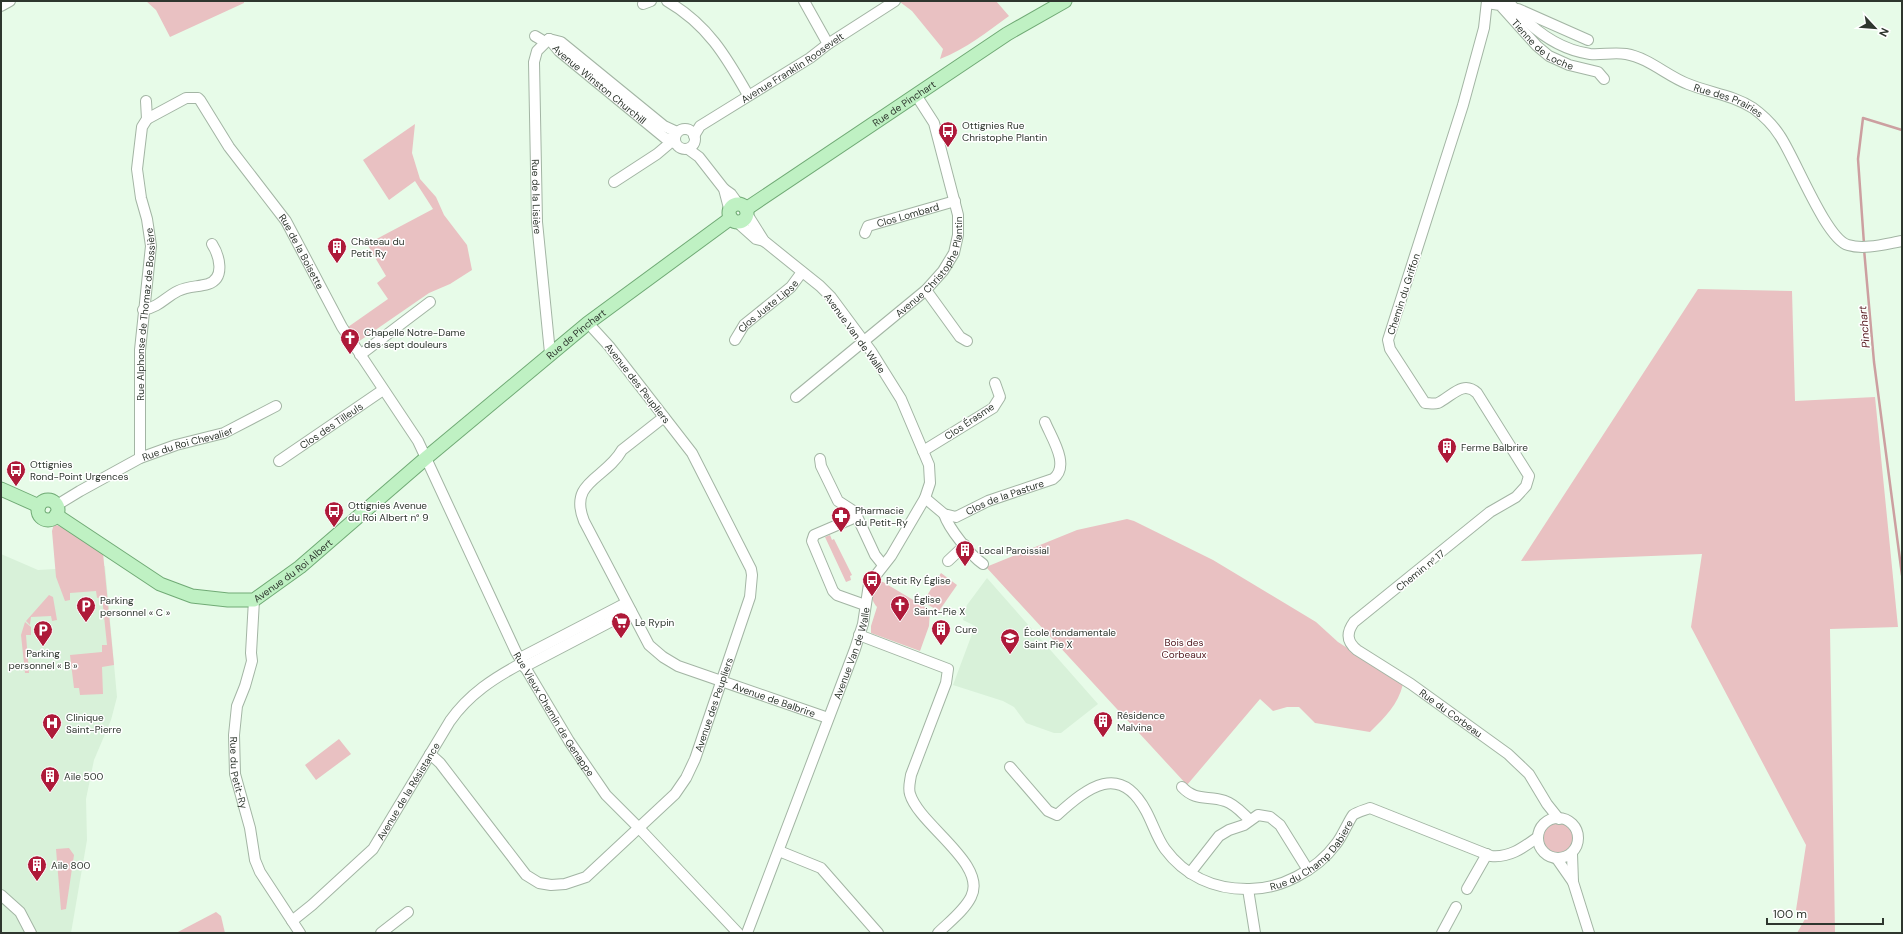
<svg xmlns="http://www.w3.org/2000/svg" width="1903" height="934" font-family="'DM Sans',sans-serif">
<rect width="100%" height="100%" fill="#e7fbe8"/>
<g fill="#d8f1d9">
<path d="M 1,554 L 38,570 L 105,566 L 117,697 L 111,720 L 94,760 L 86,799 L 87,840 L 71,933 L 1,933 Z"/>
<path d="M 987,578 L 1098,704 L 1061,733 L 1054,733 L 1026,723 L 1014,707 L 1003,701 L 953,685 L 975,626 L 963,620 L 967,605 Z"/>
</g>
<g fill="#e9c1c2">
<path d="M 146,1 L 244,1 L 244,3 L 170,37 L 156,10 Z"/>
<path d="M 901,1 L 996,1 L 1009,16 C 987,32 966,49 940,59 L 943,49 L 912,11 L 900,2 Z"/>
<path d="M 415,124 L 412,153 L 420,179 L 436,197 L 444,215 L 467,245 L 472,270 L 450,284 L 429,293 L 358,342 L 348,327 L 388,299 L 377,283 L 386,276 L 367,244 L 433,209 L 415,181 L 389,200 L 363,160 Z"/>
<path d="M 1698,289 L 1792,291 L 1795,401 L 1875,397 L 1898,627 L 1830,629 L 1835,933 L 1797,933 L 1805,919 L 1796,910 L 1806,845 L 1691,627 L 1702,554 L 1521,561 Z"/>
<path d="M 1127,519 L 1134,521 L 1213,560 L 1316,622 L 1338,642 L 1403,684 C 1398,705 1385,717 1370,732 L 1315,723 L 1299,707 L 1287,707 L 1273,711 L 1260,699 L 1187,785 L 986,567 L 1077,530 Z"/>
<path d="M 54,524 L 66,529 L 103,553 L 114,665 L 102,667 L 103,694 L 80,695 L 79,688 L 74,688 L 70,655 L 102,652 L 102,645 L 107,645 L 102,597 L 97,598 L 96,591 L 70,593 L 70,600 L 65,601 L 56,577 L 52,531 Z"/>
<path d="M 830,535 L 832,540 L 834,539 L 852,575 L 850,576 L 851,580 L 846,582 L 825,537 Z"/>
<path d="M 941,573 L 957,585 L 939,611 L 923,602 Z"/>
<path d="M 878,581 L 883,582 L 930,610 L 929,626 L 920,651 L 871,633 L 871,626 L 877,607 C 870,599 869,587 878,581 Z"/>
<path d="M 49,595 L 53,597 L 57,620 L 52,621 L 51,616 L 31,617 L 30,625 L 26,621 Z"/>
<path d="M 25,622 L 31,627 L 31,635 L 26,635 L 29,673 L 25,673 L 21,635 Z"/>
<path d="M 339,739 L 351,754 L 316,780 L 305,765 Z"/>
<circle cx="1558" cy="838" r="16"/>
<path d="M 69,848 L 74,855 L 66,909 L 61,910 L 56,849 Z"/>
<path d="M 216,912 L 221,916 L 225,933 L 176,933 Z"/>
</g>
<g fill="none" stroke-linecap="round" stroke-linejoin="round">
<g stroke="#cc9fa0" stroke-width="2.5">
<path d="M 1864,244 L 1858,159 L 1863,118 L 1902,130"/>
<path d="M 1864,249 L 1874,362 L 1902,575"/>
</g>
<defs>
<g id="minor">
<path d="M 667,1 C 707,24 726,56 748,95"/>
<path d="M 804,1 L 828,44"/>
<path id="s1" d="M 1487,1 L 1484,28 L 1463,105 L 1388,340 L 1390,349 L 1425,403 C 1429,403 1434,404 1438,403 C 1452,396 1463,380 1477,393 L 1529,476 L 1526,486 L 1516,497 L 1490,512 L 1354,622 C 1346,633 1347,642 1357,650 L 1411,684 L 1508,754 L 1529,774 L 1547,804 L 1559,819"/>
<path id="s2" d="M 1508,1 C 1529,27 1555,49 1590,54 C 1602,55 1614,52 1626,54 C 1649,58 1667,76 1688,84 C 1710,93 1733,95 1753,108 C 1764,116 1773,125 1780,136 C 1795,158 1826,239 1848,245 C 1864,250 1885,244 1902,241"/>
<path id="s3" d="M 1487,3 L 1500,5 L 1537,46 L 1549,56 L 1569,65 L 1598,72 L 1604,79"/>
<path d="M 643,4 L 651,1"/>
<path d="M 1,6 L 10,1"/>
<path d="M 1518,9 L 1588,40"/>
<path d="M 535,36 L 545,42"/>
<path id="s4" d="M 549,39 L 537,51 L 534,62 L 537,222 L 550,353"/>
<path id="s5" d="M 549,39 L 559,51 L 665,138 L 675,140"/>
<path d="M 549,39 L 561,42 L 664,126 L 677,132"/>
<path id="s6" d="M 147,119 L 186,98 L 198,98 L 200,100 L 229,147 L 286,221 L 342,327 L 418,441 L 516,652 L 569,741 L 606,795 L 639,828 L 738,933"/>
<circle cx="685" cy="139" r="10"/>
<path id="s7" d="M 694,136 L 700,126 L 810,58 L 828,44 L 895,1"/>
<path d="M 688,149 L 699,157 L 724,189 L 730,212"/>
<path d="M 614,182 L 657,154 L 670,143 L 675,142"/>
<path d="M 724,189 L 731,194 L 739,205"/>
<path d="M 737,222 L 756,239 L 764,241"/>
<path id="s8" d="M 865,233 L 868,226 L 955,201"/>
<path d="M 926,290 L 960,337 L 967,341"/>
<path d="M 143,310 C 161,306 164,298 178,291 C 188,286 198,287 208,284 C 226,278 219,255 212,244"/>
<path id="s9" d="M 735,340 L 744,325 L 791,287 L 802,272"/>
<path d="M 360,355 L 430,302"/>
<path id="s10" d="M 796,397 L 926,290 L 943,271 L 954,253 L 958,235 L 958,215 L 934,123 L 916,95"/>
<path id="s11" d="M 664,417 L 622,450 C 606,479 568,481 584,521 L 649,645 L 663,657 L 678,666 L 828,718"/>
<path d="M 923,451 L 993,408 L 1000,397 L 995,383"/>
<path id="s12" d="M 140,458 L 140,350 L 151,246 L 147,219 L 141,198 L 137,169 L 142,127 L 147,119 L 146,101"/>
<path d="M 820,459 L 821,466 L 838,501 L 855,512 L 875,555 L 883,565"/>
<path id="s13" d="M 279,461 L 383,390"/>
<path id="s14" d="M 925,498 L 944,514 L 956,517 L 988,501 L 1053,479 C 1071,466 1051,437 1045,422"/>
<path id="s15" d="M 57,505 L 80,491 L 140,458 L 176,445 L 224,433 L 276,406"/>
<path d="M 944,514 C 949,529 970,555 983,564"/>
<path d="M 856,517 L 814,535 L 812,541 L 833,591 L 837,595 L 865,605"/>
<path d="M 948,561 L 965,545"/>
<path id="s16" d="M 254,600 L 251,653 L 252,661 L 245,686 L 237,706 L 234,735 L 235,774 L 250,828 L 255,860 L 260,872 L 300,933"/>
<path d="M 859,635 L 948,669 L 946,683 L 911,775 C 910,782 908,788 910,794 C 919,825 988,864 971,897 C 964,911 949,922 938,933"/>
<path d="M 520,658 L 626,603"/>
<path d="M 524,667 L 631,611"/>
<path id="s17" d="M 430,754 L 440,763 L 526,875 L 539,883 L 551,885 L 565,884 L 586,877 L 675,794 L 686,778 L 695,759 L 750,597 L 752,575 L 751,569 L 692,453 L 609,346 L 588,323"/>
<path id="s18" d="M 1010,767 L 1048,811 L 1057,815 C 1088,787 1120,762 1146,811 C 1153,824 1157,838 1165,849 C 1185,876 1214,889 1247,889 C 1280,890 1317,870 1336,844 C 1342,837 1349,820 1353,815 C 1357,812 1365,810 1370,808 L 1491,856 C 1510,858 1524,847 1538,837"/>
<path d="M 1182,787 C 1196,802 1208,795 1225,801 C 1235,804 1243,814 1250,820"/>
<circle cx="1558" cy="838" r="20"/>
<path d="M 779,851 L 821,868 L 878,933"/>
<path d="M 1572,854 L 1573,882"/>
<path d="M 1557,859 L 1573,882 L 1589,933"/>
<path d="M 1190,873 L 1219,836 L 1229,830 L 1244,825 L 1258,815 L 1270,817 L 1280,825 L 1308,870"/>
<path d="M 1248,889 L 1255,933"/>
<path d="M 1467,889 L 1487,854"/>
<path d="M 1,895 L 20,912 L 31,933"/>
<path id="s19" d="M 292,921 L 312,905 L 373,849 L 450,721 C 469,694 494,678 522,663"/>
<path d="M 381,933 L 408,912"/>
<path id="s20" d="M 747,933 L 855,649 L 863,624 L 869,584 L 891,556 L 925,498 L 930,483 L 929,465 L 901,399 L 871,351 L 831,297 L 820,286 L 764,241 L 747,214"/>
<path d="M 1442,933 L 1456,907"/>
</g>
<g id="major">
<circle cx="738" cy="213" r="9"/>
<path id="s21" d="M 746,209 L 1007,34 L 1065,1"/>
<path d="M 1,489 L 39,506"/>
<circle cx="48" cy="510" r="10"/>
<path id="s22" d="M 56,515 L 160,584 L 192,596 L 228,600 L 254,600 L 300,567 L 426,458 L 588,323 L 731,218"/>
</g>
</defs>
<use href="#minor" stroke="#a3b5a4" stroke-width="12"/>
<use href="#major" stroke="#70aa75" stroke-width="15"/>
<use href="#minor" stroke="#fff" stroke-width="10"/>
<use href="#major" stroke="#bff1c3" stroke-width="13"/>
</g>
<defs>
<symbol id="bus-pin" viewBox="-11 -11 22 30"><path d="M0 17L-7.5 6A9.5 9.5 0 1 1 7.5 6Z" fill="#ae1a39" stroke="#fff"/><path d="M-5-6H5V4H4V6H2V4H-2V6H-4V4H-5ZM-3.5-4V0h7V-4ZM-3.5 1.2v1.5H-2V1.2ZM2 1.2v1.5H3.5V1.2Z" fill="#fff"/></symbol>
<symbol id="building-pin" viewBox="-11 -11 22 30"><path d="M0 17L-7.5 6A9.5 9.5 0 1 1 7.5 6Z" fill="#ae1a39" stroke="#fff"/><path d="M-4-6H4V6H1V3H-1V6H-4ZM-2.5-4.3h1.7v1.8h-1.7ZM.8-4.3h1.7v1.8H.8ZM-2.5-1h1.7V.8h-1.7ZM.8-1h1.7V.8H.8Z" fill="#fff"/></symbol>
<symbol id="church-pin" viewBox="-11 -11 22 30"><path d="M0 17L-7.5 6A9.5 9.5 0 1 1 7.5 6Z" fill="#ae1a39" stroke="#fff"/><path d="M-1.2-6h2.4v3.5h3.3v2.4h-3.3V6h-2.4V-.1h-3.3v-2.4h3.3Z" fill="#fff"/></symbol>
<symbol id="pharmacy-pin" viewBox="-11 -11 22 30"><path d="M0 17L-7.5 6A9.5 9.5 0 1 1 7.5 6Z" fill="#ae1a39" stroke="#fff"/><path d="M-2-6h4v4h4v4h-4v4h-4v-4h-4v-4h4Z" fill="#fff"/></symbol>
<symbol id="parking-pin" viewBox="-11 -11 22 30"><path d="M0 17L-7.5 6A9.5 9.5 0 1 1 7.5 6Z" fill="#ae1a39" stroke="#fff"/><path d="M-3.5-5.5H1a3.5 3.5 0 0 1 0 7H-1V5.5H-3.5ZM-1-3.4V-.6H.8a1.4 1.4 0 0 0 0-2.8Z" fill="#fff"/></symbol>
<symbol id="supermarket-pin" viewBox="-11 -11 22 30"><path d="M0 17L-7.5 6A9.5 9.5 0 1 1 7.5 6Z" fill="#ae1a39" stroke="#fff"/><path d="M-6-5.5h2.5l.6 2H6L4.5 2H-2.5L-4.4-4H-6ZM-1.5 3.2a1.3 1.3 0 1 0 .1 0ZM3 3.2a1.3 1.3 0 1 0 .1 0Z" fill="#fff"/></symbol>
<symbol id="school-pin" viewBox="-11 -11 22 30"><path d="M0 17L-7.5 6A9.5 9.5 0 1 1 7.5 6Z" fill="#ae1a39" stroke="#fff"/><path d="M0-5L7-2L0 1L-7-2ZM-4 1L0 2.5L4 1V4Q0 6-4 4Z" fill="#fff"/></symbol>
<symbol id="hospital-pin" viewBox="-11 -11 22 30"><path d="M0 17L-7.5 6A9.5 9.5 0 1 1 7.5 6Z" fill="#ae1a39" stroke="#fff"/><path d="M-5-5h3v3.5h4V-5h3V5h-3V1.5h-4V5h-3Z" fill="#fff"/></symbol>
</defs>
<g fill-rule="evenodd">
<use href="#bus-pin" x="937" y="120" width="22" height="30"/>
<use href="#building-pin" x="326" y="236" width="22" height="30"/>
<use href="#church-pin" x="339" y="327" width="22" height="30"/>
<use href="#building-pin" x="1436" y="436" width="22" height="30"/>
<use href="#bus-pin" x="5" y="459" width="22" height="30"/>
<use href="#bus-pin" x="323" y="500" width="22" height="30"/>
<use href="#pharmacy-pin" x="830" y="505" width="22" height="30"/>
<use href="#building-pin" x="954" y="539" width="22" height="30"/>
<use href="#bus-pin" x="861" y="569" width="22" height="30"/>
<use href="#church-pin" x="889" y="594" width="22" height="30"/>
<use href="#parking-pin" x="75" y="595" width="22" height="30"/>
<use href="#supermarket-pin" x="610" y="611" width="22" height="30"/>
<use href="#building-pin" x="930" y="618" width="22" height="30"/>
<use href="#parking-pin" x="32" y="619" width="22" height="30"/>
<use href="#school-pin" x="999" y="627" width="22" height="30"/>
<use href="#building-pin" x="1092" y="710" width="22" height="30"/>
<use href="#hospital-pin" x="41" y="712" width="22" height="30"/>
<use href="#building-pin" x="39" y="765" width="22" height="30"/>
<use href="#building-pin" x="26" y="854" width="22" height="30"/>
</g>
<g text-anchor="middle" stroke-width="3" stroke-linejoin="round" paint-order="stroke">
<g font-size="10" fill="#2e362e" stroke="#fff">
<text dy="4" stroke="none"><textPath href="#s3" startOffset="72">Tienne de Loche</textPath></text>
<text dy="4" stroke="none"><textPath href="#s7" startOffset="121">Avenue Franklin Roosevelt</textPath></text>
<text dy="4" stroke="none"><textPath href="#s5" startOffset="68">Avenue Winston Churchill</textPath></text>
<text dy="4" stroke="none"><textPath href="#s2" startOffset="249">Rue des Prairies</textPath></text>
<text dy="4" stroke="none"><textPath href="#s21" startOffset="190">Rue de Pinchart</textPath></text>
<text dy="4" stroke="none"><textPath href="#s4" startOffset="163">Rue de la Lisière</textPath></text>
<text dy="4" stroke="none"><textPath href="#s8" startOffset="49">Clos Lombard</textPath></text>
<text dy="4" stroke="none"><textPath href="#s6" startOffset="242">Rue de la Boisette</textPath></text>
<text dy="4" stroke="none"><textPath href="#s10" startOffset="191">Avenue Christophe Plantin</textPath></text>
<text transform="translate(1403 294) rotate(-72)" y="4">Chemin du Griffon</text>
<text dy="4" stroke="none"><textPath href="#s9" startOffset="48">Clos Juste Lipse</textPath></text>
<text dy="4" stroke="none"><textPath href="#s12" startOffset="144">Rue Alphonse de Thomaz de Bossière</textPath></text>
<text transform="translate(855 333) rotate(54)" y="4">Avenue Van de Walle</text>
<text dy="4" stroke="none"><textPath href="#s22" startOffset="639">Rue de Pinchart</textPath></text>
<text transform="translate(638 383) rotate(52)" y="4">Avenue des Peupliers</text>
<text transform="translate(969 421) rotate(-34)" y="4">Clos Érasme</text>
<text dy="4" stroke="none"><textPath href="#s13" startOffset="63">Clos des Tilleuls</textPath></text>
<text dy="4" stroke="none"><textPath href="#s15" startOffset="145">Rue du Roi Chevalier</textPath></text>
<text dy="4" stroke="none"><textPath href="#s14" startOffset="90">Clos de la Pasture</textPath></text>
<text dy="4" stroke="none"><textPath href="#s22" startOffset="270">Avenue du Roi Albert</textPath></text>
<text transform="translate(1420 570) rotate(-39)" y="4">Chemin nᵒ 17</text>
<text dy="4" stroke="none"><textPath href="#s20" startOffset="299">Avenue Van de Walle</textPath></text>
<text dy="4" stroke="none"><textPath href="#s11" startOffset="419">Avenue de Balbrire</textPath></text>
<text dy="4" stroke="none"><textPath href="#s17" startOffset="438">Avenue des Peupliers</textPath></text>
<text dy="4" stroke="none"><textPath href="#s1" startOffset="958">Rue du Corbeau</textPath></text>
<text dy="4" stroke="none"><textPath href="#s6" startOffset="770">Rue Vieux Chemin de Genappe</textPath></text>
<text dy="4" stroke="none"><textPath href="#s16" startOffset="176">Rue du Petit-Ry</textPath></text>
<text dy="4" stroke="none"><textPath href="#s19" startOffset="176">Avenue de la Résistance</textPath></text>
<text dy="4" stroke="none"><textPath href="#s18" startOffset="393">Rue du Champ Dabiere</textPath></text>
</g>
<g font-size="10" fill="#2e362e" stroke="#fff" text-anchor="start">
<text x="962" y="129">Ottignies Rue<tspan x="962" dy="12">Christophe Plantin</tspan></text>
<text x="351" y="245">Château du<tspan x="351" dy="12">Petit Ry</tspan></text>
<text x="364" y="336">Chapelle Notre-Dame<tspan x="364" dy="12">des sept douleurs</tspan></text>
<text x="1461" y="451">Ferme Balbrire</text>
<text x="30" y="468">Ottignies<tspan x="30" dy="12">Rond-Point Urgences</tspan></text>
<text x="348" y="509">Ottignies Avenue<tspan x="348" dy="12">du Roi Albert n° 9</tspan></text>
<text x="855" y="514">Pharmacie<tspan x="855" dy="12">du Petit-Ry</tspan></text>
<text x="979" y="554">Local Paroissial</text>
<text x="886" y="584">Petit Ry Église</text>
<text x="914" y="603">Église<tspan x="914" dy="12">Saint-Pie X</tspan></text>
<text x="100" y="604">Parking<tspan x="100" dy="12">personnel « C »</tspan></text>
<text x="635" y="626">Le Rypin</text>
<text x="955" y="633">Cure</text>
<text x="1024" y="636">École fondamentale<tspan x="1024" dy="12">Saint Pie X</tspan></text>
<text x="43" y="657" text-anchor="middle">Parking<tspan x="43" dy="12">personnel « B »</tspan></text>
<text x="1117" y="719">Résidence<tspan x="1117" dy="12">Malvina</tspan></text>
<text x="66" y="721">Clinique<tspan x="66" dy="12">Saint-Pierre</tspan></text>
<text x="64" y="780">Aile 500</text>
<text x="51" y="869">Aile 800</text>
</g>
<g font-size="10" fill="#521a20" stroke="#fff">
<text x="1184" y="646">Bois des<tspan x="1184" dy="12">Corbeaux</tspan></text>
</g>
<g font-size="11" font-style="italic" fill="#5c2328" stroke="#fff">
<text transform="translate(1864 327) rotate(-95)" y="4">Pinchart</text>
</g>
</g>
<rect width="1903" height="934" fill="none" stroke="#2e362e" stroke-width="4"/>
<g transform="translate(1875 28) rotate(116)" stroke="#ffffff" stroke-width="3" paint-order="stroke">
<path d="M0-3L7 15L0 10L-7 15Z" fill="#2e362e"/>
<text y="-6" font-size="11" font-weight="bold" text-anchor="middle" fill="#2e362e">N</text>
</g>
<path d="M1767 918v6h116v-6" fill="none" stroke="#2e362e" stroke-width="2"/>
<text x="1773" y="918" font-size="12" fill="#2e362e" stroke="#ffffff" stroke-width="3" paint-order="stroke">100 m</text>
</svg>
